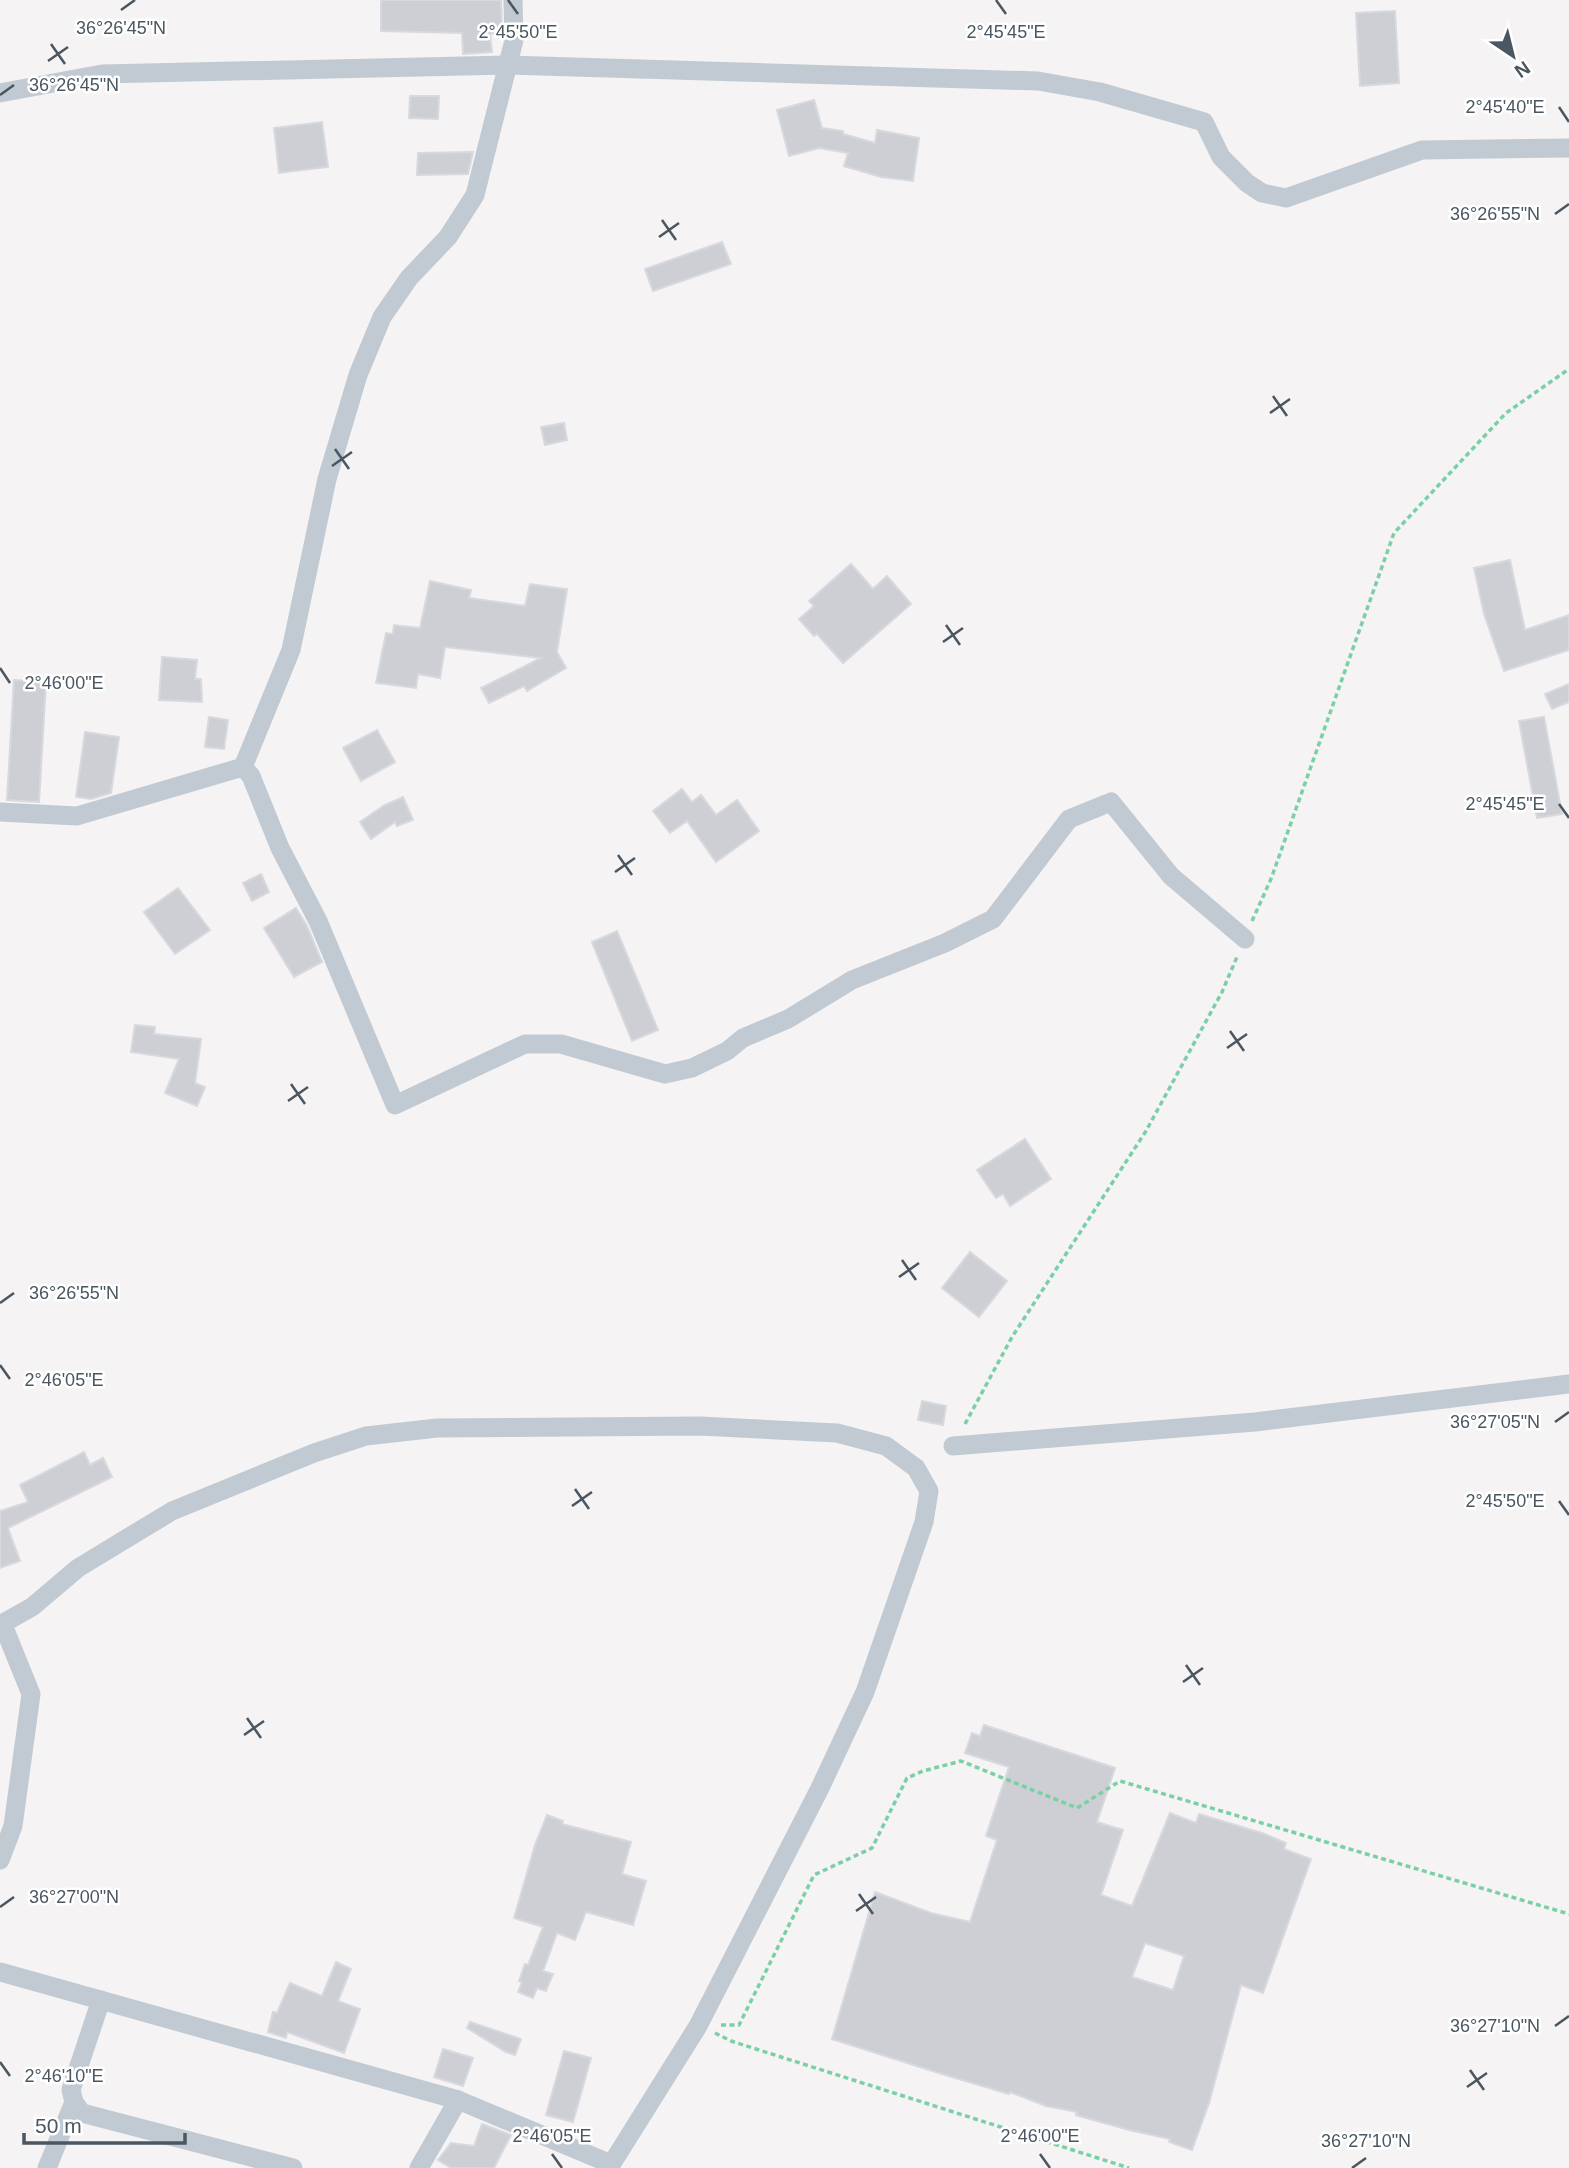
<svg xmlns="http://www.w3.org/2000/svg" width="1569" height="2168" font-family="Helvetica,sans-serif">
<rect width="100%" height="100%" fill="#f5f3f3"/>
<g fill="#cdcfd5" stroke="#d7d9de" stroke-width="2" fill-rule="evenodd">
<path d="M 381,0 L 501,0 L 502,33 L 490,34 L 492,52 L 463,54 L 462,33 L 381,31 Z"/>
<path d="M 1395,11 L 1399,83 L 1360,86 L 1356,13 Z"/>
<path d="M 410,96 L 439,96 L 438,119 L 409,118 Z"/>
<path d="M 814,100 L 822,128 L 843,131 L 843,134 L 875,143 L 877,130 L 919,138 L 913,181 L 881,177 L 844,166 L 848,153 L 819,148 L 789,156 L 777,110 Z"/>
<path d="M 322,122 L 328,167 L 279,173 L 274,128 Z"/>
<path d="M 473,152 L 468,174 L 417,175 L 418,153 Z"/>
<path d="M 722,242 L 731,264 L 653,291 L 645,269 Z"/>
<path d="M 564,423 L 567,440 L 545,445 L 541,427 Z"/>
<path d="M 1510,560 L 1525,630 L 1569,615 L 1569,650 L 1504,671 L 1484,614 L 1474,568 Z"/>
<path d="M 851,564 L 873,589 L 887,576 L 911,604 L 843,663 L 817,634 L 814,636 L 799,619 L 814,606 L 809,601 Z"/>
<path d="M 430,581 L 471,590 L 469,598 L 525,606 L 530,584 L 567,589 L 557,652 L 566,668 L 527,691 L 524,686 L 489,703 L 481,688 L 541,658 L 445,647 L 440,678 L 418,674 L 416,688 L 376,683 L 386,633 L 393,634 L 394,625 L 420,628 Z"/>
<path d="M 162,657 L 197,660 L 195,679 L 201,679 L 202,702 L 159,700 Z"/>
<path d="M 14,680 L 46,682 L 39,802 L 7,800 Z"/>
<path d="M 1569,684 L 1569,702 L 1552,709 L 1545,694 Z"/>
<path d="M 209,717 L 228,720 L 224,749 L 205,747 Z"/>
<path d="M 1544,717 L 1562,814 L 1537,818 L 1519,721 Z"/>
<path d="M 377,730 L 395,762 L 361,781 L 343,748 Z"/>
<path d="M 85,732 L 119,737 L 111,793 L 91,799 L 76,797 Z"/>
<path d="M 682,789 L 692,802 L 701,795 L 716,815 L 737,800 L 759,831 L 716,862 L 687,821 L 670,833 L 653,811 Z"/>
<path d="M 403,797 L 413,820 L 397,826 L 395,822 L 371,839 L 360,822 L 385,805 Z"/>
<path d="M 261,874 L 269,892 L 252,901 L 243,883 Z"/>
<path d="M 178,888 L 210,930 L 175,954 L 144,912 Z"/>
<path d="M 296,908 L 307,926 L 322,962 L 294,977 L 264,928 Z"/>
<path d="M 617,931 L 658,1030 L 632,1041 L 592,942 Z"/>
<path d="M 135,1025 L 155,1027 L 154,1034 L 201,1039 L 195,1083 L 205,1087 L 197,1106 L 165,1093 L 179,1059 L 131,1052 Z"/>
<path d="M 1025,1139 L 1051,1179 L 1010,1206 L 1003,1194 L 996,1198 L 977,1170 Z"/>
<path d="M 970,1252 L 1007,1281 L 979,1317 L 942,1288 Z"/>
<path d="M 922,1401 L 946,1406 L 943,1425 L 918,1420 Z"/>
<path d="M 84,1452 L 90,1465 L 103,1458 L 112,1477 L 8,1528 L 20,1561 L 0,1568 L 0,1511 L 28,1502 L 20,1485 Z"/>
<path d="M 984,1725 L 1115,1768 L 1097,1822 L 1123,1830 L 1101,1895 L 1132,1906 L 1170,1813 L 1196,1823 L 1199,1814 L 1262,1833 L 1286,1843 L 1284,1849 L 1311,1859 L 1263,1993 L 1241,1985 L 1209,2103 L 1192,2150 L 1169,2142 L 1170,2139 L 1129,2130 L 1076,2115 L 1077,2112 L 1046,2106 L 1010,2092 L 1009,2094 L 942,2074 L 832,2039 L 875,1892 L 931,1913 L 970,1922 L 997,1840 L 986,1836 L 1009,1767 L 965,1753 L 972,1733 L 980,1736 ZM 1145,1943 L 1184,1956 L 1173,1990 L 1132,1977 Z"/>
<path d="M 547,1815 L 563,1821 L 562,1824 L 631,1842 L 622,1874 L 646,1881 L 633,1925 L 586,1912 L 575,1940 L 557,1933 L 543,1971 L 553,1974 L 546,1991 L 537,1988 L 533,1998 L 518,1992 L 522,1982 L 519,1981 L 525,1964 L 528,1965 L 543,1927 L 514,1918 L 535,1845 Z"/>
<path d="M 336,1962 L 351,1969 L 338,2001 L 360,2009 L 344,2053 L 287,2032 L 286,2038 L 268,2032 L 273,2012 L 277,2013 L 290,1983 L 322,1996 Z"/>
<path d="M 470,2022 L 521,2039 L 515,2055 L 506,2052 L 467,2028 Z"/>
<path d="M 443,2049 L 473,2058 L 463,2086 L 434,2077 Z"/>
<path d="M 564,2051 L 591,2058 L 573,2122 L 546,2115 Z"/>
<path d="M 482,2124 L 511,2135 L 494,2168 L 451,2168 L 438,2160 L 451,2143 L 474,2146 Z"/>
</g>
<g fill="none" stroke-linecap="round" stroke-linejoin="round">
<g stroke="#7ad0a6" stroke-width="3.5" stroke-dasharray="5 3.5" stroke-linecap="butt">
<path d="M 1252,921 L 1271,879 L 1394,533 L 1506,413 L 1569,369"/>
<path d="M 965,1424 L 1012,1337 L 1146,1131 L 1222,992 L 1237,957"/>
<path d="M 721,2025 L 739,2025 L 814,1875 L 872,1848 L 907,1778 L 923,1771 L 961,1761 L 1077,1808 L 1120,1781 L 1569,1914"/>
<path d="M 715,2033 L 731,2041 L 1129,2168"/>
</g>
<g stroke="#c1cad2" stroke-width="19">
<path d="M 0,93 L 102,74 L 508,65 L 1038,81 L 1100,92 L 1204,122 L 1221,157 L 1247,183 L 1262,193 L 1286,198 L 1422,150 L 1569,148"/>
<path d="M 243,767 L 251,776 L 280,848 L 318,921 L 395,1105 L 525,1044 L 561,1044 L 665,1074 L 692,1068 L 727,1051 L 743,1038 L 788,1019 L 852,980 L 945,943 L 993,919 L 1069,819 L 1111,802 L 1171,876 L 1245,939"/>
<path d="M 243,767 L 291,650 L 327,479 L 358,375 L 382,317 L 409,278 L 448,237 L 475,195 L 514,40 L 513,0"/>
<path d="M 0,812 L 77,816 L 243,767"/>
<path d="M 953,1446 L 1255,1422 L 1569,1384"/>
<path d="M 0,1625 L 32,1607 L 78,1568 L 172,1511 L 314,1453 L 366,1436 L 437,1428 L 700,1426 L 837,1433 L 886,1446 L 916,1468 L 929,1491 L 924,1522 L 865,1692 L 820,1788 L 698,2026 L 609,2168"/>
<path d="M 0,1860 L 13,1826 L 31,1694 L 3,1625"/>
<path d="M 0,1972 L 458,2100 L 611,2164"/>
<path d="M 101,2000 L 71,2090 L 74,2102 L 82,2113 L 293,2168"/>
<path d="M 47,2168 L 74,2102"/>
<path d="M 419,2168 L 458,2100"/>
</g>
</g>
<path fill="none" stroke="#4a5661" stroke-width="2.5" d="M 508,0 L 518,14M 996,0 L 1006,14M 121,10 L 135,0M 51,44 L 65,64M 48,61 L 68,47M 0,95 L 14,85M 1559,107 L 1569,122M 1555,214 L 1569,204M 662,220 L 676,240M 659,237 L 679,223M 1273,396 L 1287,416M 1270,413 L 1290,399M 335,449 L 349,469M 332,466 L 352,452M 946,625 L 960,645M 943,642 L 963,628M 0,668 L 10,683M 1559,804 L 1569,818M 618,855 L 632,875M 615,872 L 635,858M 1230,1031 L 1244,1051M 1227,1048 L 1247,1034M 291,1084 L 305,1104M 288,1101 L 308,1087M 902,1260 L 916,1280M 899,1277 L 919,1263M 0,1303 L 14,1293M 0,1365 L 10,1379M 1555,1422 L 1569,1412M 575,1489 L 589,1509M 1559,1501 L 1569,1515M 572,1506 L 592,1492M 1186,1665 L 1200,1685M 1183,1682 L 1203,1668M 247,1718 L 261,1738M 244,1735 L 264,1721M 859,1894 L 873,1914M 0,1907 L 14,1897M 856,1911 L 876,1897M 1555,2026 L 1569,2016M 0,2062 L 10,2076M 1470,2070 L 1484,2090M 1467,2087 L 1487,2073M 552,2154 L 562,2168M 1040,2154 L 1050,2168M 1352,2168 L 1366,2158"/>
<g font-size="18" text-anchor="middle" fill="#4a5661" stroke="#fff" stroke-width="5" stroke-linejoin="round" paint-order="stroke">
<text x="121" y="34">36°26'45"N</text>
<text x="518" y="38">2°45'50"E</text>
<text x="1006" y="38">2°45'45"E</text>
<text x="74" y="91">36°26'45"N</text>
<text x="1505" y="113">2°45'40"E</text>
<text x="1495" y="220">36°26'55"N</text>
<text x="64" y="689">2°46'00"E</text>
<text x="1505" y="810">2°45'45"E</text>
<text x="74" y="1299">36°26'55"N</text>
<text x="64" y="1386">2°46'05"E</text>
<text x="1495" y="1428">36°27'05"N</text>
<text x="1505" y="1507">2°45'50"E</text>
<text x="74" y="1903">36°27'00"N</text>
<text x="1495" y="2032">36°27'10"N</text>
<text x="64" y="2082">2°46'10"E</text>
<text x="552" y="2142">2°46'05"E</text>
<text x="1040" y="2142">2°46'00"E</text>
<text x="1366" y="2147">36°27'10"N</text>
</g>
<g transform="translate(1513 56) rotate(145)" stroke="#ffffff" stroke-width="5" paint-order="stroke">
<path d="M0-5L12 26L0 18L-12 26Z" fill="#4a5661"/>
<text y="-10" font-size="19" font-weight="bold" text-anchor="middle" fill="#4a5661">N</text>
</g>
<path d="M24 2133v10h161v-10" fill="none" stroke="#4a5661" stroke-width="3.5"/>
<text x="35" y="2133" font-size="21" fill="#4a5661" stroke="#ffffff" stroke-width="5" paint-order="stroke">50 m</text>
</svg>
